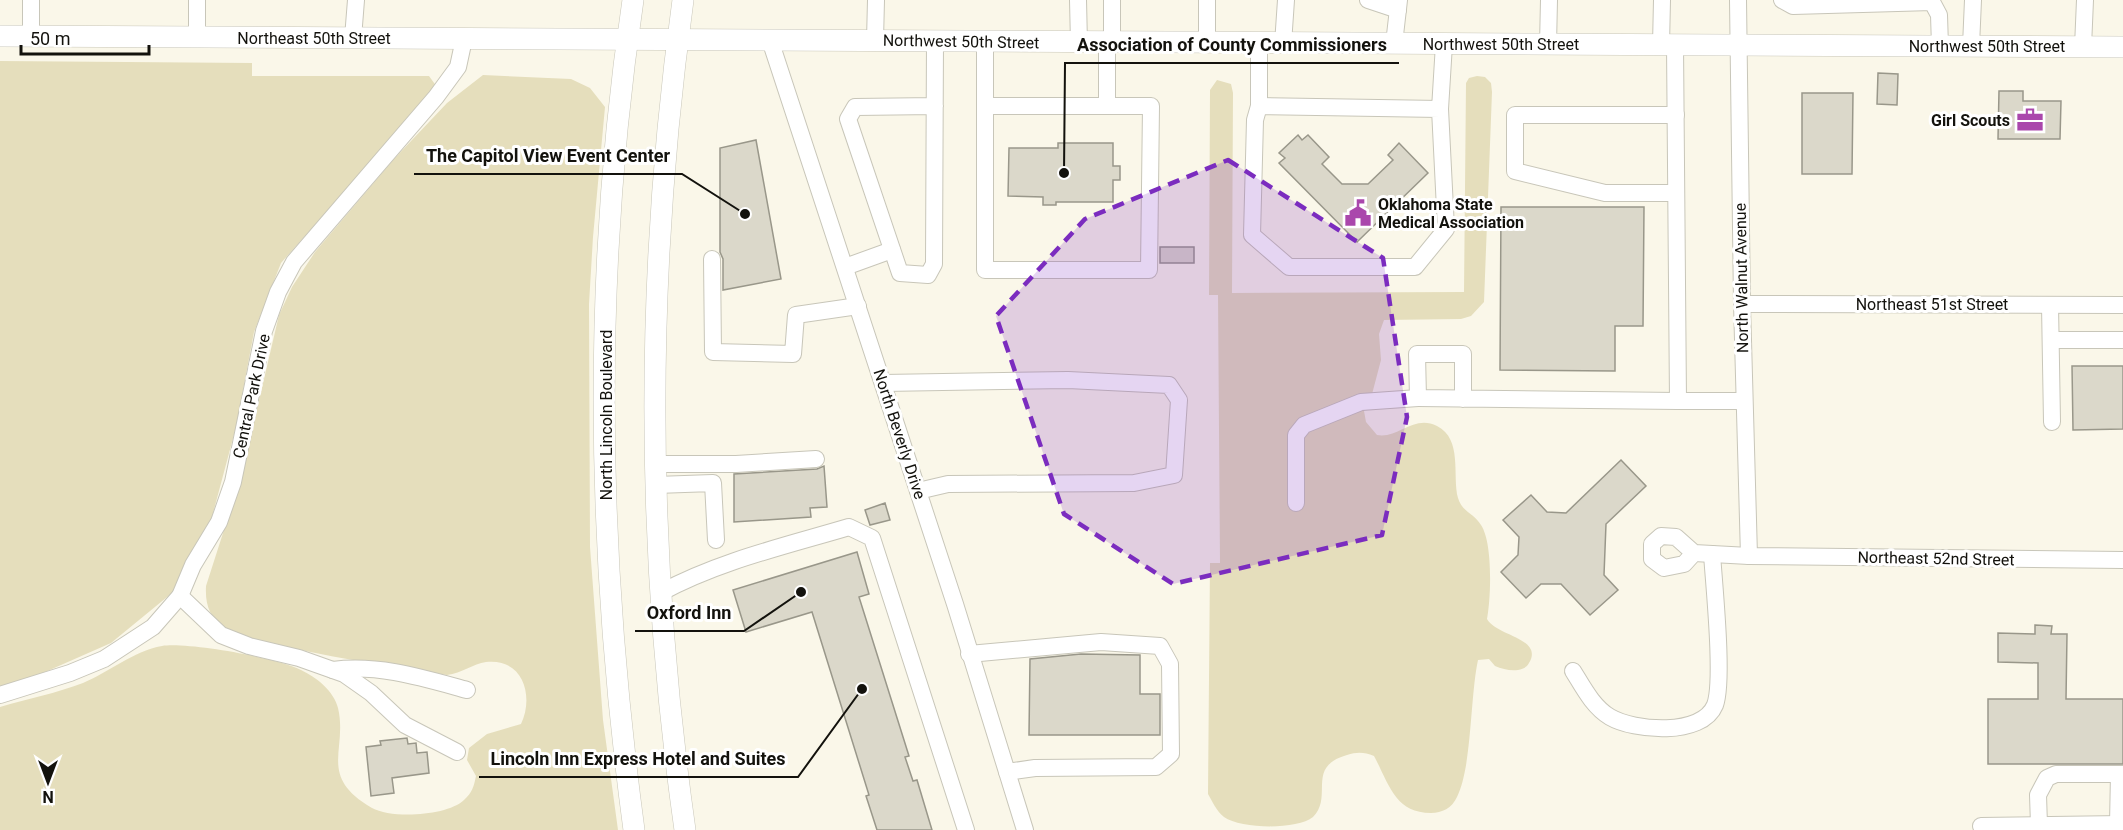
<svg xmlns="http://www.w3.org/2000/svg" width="2123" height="830" font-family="Roboto,sans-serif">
<rect width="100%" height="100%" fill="#faf7e9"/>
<g fill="#e5debc">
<path d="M 0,61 L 252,63 L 252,76 L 429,76 L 437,87 L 281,263 L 254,332 L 236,427 L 212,517 L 172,593 L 111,643 L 36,676 L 0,687 Z"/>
<path d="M 483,75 L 571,79 L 590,88 L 605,107 L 593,237 L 589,304 L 590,547 L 603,720 L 618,830 L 0,830 L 0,707 C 27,699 57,693 83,683 C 109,672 134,651 162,646 C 188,642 277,658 301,670 C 316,677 334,691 338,708 C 348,750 317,776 372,808 C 392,819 447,816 464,800 C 472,793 474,786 476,776 L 467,760 L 469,748 L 487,734 L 521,724 C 534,697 524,658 486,662 C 473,664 462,673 447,675 C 386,665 325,657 266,642 C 253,639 236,637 226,629 C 210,618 205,606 206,586 L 241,477 L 279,315 L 292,287 L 315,252 L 394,159 L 447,103 Z"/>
<path d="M 1477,76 L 1485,77 L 1491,83 L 1492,92 L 1484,302 L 1471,316 L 1461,319 L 1384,320 L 1379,334 L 1381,360 L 1371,398 L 1364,411 L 1366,422 L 1377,435 C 1398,439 1414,414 1437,426 C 1463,439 1452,476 1458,498 C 1462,512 1474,513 1481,525 C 1493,543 1491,598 1487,619 C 1496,636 1544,638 1529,663 C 1527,667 1523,669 1518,670 C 1510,671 1502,669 1495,666 L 1489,659 L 1478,660 C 1470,697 1472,767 1457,797 C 1452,808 1442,813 1431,813 C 1395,813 1389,784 1374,756 C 1364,752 1357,752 1347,755 C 1305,767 1334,796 1313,817 C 1297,830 1241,829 1224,817 C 1217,812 1212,801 1208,794 L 1210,563 L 1220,563 L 1218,295 L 1209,295 L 1210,90 L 1217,80 L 1231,84 L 1233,93 L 1232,293 L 1464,292 L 1466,83 L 1469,78 Z"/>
</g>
<g fill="#dbd8ca" stroke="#99978a" stroke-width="1.5">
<path d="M 1878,73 L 1898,74 L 1897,105 L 1877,104 Z"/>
<path d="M 1999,91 L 2023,91 L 2023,101 L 2061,101 L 2060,139 L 1998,139 Z"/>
<path d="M 1802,93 L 1853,93 L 1852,174 L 1802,174 Z"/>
<path d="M 1298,135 L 1302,140 L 1308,135 L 1329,157 L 1322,164 L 1342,184 L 1368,184 L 1393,160 L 1388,155 L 1399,143 L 1428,173 L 1357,242 L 1279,163 L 1285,158 L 1279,153 Z"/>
<path d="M 756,140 L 781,279 L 723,290 L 723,259 L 720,252 L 720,148 Z"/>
<path d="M 1058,143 L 1113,143 L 1113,166 L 1120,166 L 1120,180 L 1113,180 L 1113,202 L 1056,202 L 1056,205 L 1043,205 L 1043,197 L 1008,196 L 1009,148 L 1058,148 Z"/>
<path d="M 1501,207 L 1644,207 L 1643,326 L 1615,326 L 1615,371 L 1500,370 Z"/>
<rect x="1160" y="247" width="34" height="16"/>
<path d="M 2072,366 L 2123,366 L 2123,429 L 2073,430 Z"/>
<path d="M 1621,460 L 1646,486 L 1606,524 L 1604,575 L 1618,590 L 1590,615 L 1561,584 L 1541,584 L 1526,598 L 1501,572 L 1518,555 L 1519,537 L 1503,520 L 1531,495 L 1547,512 L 1566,513 Z"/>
<path d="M 824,466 L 827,507 L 810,508 L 811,517 L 734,522 L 734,474 L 817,469 Z"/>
<path d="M 885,503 L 890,520 L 870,525 L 865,510 Z"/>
<path d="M 857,552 L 869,594 L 859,597 L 909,756 L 905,757 L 913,781 L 917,780 L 932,830 L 877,830 L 866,796 L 869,795 L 812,612 L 746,632 L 733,590 Z"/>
<path d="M 2035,625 L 2052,626 L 2051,634 L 2067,634 L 2066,699 L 2123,699 L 2123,764 L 1988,764 L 1988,699 L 2038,699 L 2038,663 L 1998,662 L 1998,633 L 2035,634 Z"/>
<path d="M 1081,654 L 1140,655 L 1140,694 L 1160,694 L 1160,735 L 1029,735 L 1030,659 Z"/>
<path d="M 407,738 L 408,744 L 416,743 L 417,753 L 427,752 L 429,773 L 392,778 L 394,793 L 371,796 L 366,747 L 381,745 L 380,741 Z"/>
</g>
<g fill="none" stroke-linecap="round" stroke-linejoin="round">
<defs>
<g id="minor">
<path d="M 31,0 L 31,37"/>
<path d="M 197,0 L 197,37"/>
<path d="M 1078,0 L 1079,43"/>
<path d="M 1112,0 L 1112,43"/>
<path d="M 1207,0 L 1207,43"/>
<path d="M 1368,0 L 1398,10"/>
<path d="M 1738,0 L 1742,304 L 1749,556"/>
<path d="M 1782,0 L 1793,6 L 1932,2 L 1939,15 L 1940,46"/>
<path d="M 353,38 L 356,0"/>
<path d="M 770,40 L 955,604 L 1025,830"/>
<path d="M 875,40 L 876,0"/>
<path d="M 935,41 L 934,264 L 928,275 L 900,273 L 848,119 L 855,107 L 935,106"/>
<path d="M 985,41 L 985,270 L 1149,270 L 1151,106 L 985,106"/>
<path d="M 1259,44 L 1259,106"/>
<path d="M 1283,44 L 1286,0"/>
<path d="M 1394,44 L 1399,0"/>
<path d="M 1548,45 L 1549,0"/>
<path d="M 1661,45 L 1662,0"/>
<path d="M 1675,45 L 1678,401 L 1744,401"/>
<path d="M 1971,46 L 1973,0"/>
<path d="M 2083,47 L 2085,0"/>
<path d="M 1107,106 L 1107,43"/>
<path d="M 1440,109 L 1446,229 L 1415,267 L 1289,267 L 1252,235 L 1255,120 L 1259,106 L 1440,109 L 1444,44"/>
<path d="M 1676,115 L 1515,115 L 1515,171 L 1605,193 L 1676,193"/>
<path d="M 712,259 L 713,352 L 793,354 L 796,315 L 858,306"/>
<path d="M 845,267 L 892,250"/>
<path d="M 1742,304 L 2123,305"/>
<path d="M 2050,305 L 2052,422"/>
<path d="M 2051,340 L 2123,340"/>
<path d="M 883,383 L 1068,380 L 1169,385 L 1179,400 L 1174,475 L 1134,483 L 948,484 L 918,491"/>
<path d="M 1463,399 L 1463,354 L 1417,354 L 1418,398 L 1678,401"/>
<path d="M 656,464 L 736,464 L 816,459"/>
<path d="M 656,485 L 713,483 L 716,540"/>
<path d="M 1296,503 L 1296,435 L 1304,425 L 1361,402 L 1418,398"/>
<path d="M 1694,553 L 1676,537 L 1661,536 L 1652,544 L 1652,559 L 1664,568 L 1684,564 L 1694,553 L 1749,556 L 2123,560"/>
<path d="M 660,593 C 719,561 785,546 849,527 L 872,538 L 966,830"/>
<path d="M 180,596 L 221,635 L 249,646 L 299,658 L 344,674 L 371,693 L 405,725 L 457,752"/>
<path d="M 969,654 L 1101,642 L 1160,646 L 1170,664 L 1171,754 L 1156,767 L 1035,768 L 1007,772"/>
<path d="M 333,670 C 379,664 423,678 467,690"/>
<path d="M 1573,671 C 1583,687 1593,707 1610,717 C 1634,731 1702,737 1715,705 C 1724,681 1714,585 1712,554"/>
<path d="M 0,695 L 70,673 L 104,659 L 153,627 L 180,596 L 193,565 L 219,522 L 233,482 L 264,331 L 278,292 L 294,262 L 436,97 L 458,67 L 464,39"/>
<path d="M 2118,824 L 2119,774"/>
<path d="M 2039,825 L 2038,795 L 2047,778 L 2056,774 L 2123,774"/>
<path d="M 1981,826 L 2123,824"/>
</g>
<g id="major">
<path d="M 633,0 C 592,274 597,555 634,830"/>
<path d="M 683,0 C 645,275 646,556 685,830"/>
<path d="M 0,36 L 2123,47"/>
</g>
</defs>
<use href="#minor" stroke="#c8c6b9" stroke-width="18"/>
<use href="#major" stroke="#c8c6b9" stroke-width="22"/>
<use href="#minor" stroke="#fff" stroke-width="16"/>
<use href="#major" stroke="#fff" stroke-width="21"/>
</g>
<path fill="#7b2cbf" fill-opacity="0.2" stroke="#7b2cbf" stroke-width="4.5" stroke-dasharray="12 8" stroke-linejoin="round" d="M 1228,160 L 1383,258 L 1407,417 L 1382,535 L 1173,584 L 1064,514 L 996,316 L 1085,219 Z"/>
<defs>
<symbol id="office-bare" viewBox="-9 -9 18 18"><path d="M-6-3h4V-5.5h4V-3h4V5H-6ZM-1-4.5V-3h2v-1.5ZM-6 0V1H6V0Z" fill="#aa47ac" stroke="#fff" stroke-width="2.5" paint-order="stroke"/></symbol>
<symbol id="civic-bare" viewBox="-9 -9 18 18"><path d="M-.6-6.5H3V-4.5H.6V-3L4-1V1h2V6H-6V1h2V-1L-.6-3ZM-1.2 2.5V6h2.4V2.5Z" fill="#aa47ac" stroke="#fff" stroke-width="2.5" paint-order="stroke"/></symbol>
</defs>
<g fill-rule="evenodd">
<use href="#office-bare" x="2011" y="101" width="38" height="38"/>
<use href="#civic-bare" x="1339" y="194" width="38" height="38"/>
</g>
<g text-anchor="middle" stroke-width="6" stroke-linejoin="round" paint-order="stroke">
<g font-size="16" fill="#13120d" stroke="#fff">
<text x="314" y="44">Northeast 50th Street</text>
<text transform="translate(961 41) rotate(1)" y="6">Northwest 50th Street</text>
<text x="1501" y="50">Northwest 50th Street</text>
<text x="1987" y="52">Northwest 50th Street</text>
<text transform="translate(1741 278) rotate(-91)" y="6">North Walnut Avenue</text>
<text x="1932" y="310">Northeast 51st Street</text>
<text transform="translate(251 396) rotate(-78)" y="6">Central Park Drive</text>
<text transform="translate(606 415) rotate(-90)" y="6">North Lincoln Boulevard</text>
<text transform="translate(900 434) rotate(72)" y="6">North Beverly Drive</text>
<text transform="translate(1936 558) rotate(1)" y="6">Northeast 52nd Street</text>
</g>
<g font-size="16" font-weight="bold" fill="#13120d" stroke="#fff" text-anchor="end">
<text x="2010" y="126">Girl Scouts</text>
<text x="1378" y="210" text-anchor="start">Oklahoma State<tspan x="1378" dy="18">Medical Association</tspan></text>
</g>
</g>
<path fill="none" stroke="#13120d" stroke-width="2" d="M1064 173L1065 63H1399M745 214L682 174H414M801 592L744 631H635M862 689L798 777H479"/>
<g fill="#13120d" stroke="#fff" stroke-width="2">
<circle cx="1064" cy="173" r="6"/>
<circle cx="745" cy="214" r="6"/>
<circle cx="801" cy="592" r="6"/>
<circle cx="862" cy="689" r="6"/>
</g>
<g font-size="18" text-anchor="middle" font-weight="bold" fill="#13120d" stroke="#fff" stroke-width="6" stroke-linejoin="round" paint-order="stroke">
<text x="1232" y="51">Association of County Commissioners</text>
<text x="548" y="162">The Capitol View Event Center</text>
<text x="689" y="619">Oxford Inn</text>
<text x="638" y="765">Lincoln Inn Express Hotel and Suites</text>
</g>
<g transform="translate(48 782) rotate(180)" stroke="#ffffff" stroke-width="4.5" paint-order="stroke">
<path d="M0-4.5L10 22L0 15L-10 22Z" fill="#13120d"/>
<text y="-9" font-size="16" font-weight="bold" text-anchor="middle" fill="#13120d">N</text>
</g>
<path d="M21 45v9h128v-9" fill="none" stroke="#13120d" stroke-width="3"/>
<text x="30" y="45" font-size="18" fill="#13120d" stroke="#ffffff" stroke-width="4.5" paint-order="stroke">50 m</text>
</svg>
